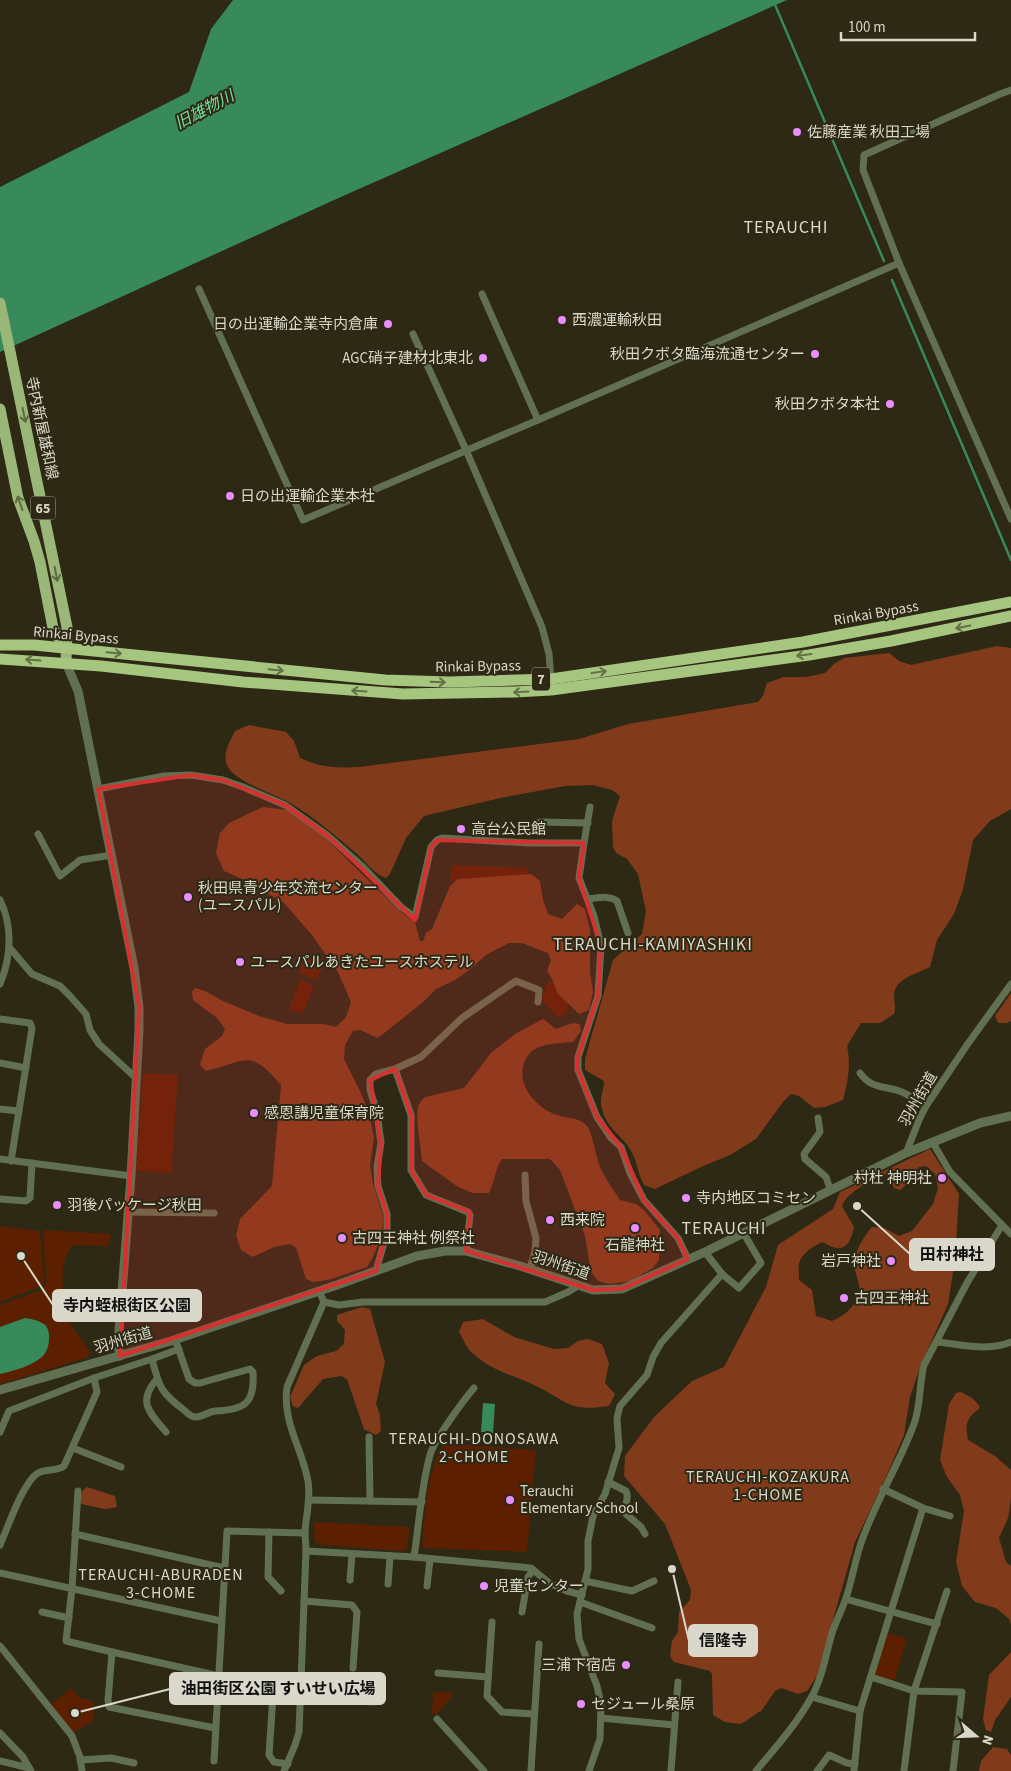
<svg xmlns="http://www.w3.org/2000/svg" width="1011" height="1771" font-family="'Source Sans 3','Noto Sans JP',sans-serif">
<rect width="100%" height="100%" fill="#2d2915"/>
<g fill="#5c2001">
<path d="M 452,865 L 528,868 L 527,881 L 452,881 L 450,878 Z"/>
<path d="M 305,956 L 324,962 L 317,980 L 299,973 Z"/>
<path d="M 300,980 L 314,985 L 303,1014 L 289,1009 Z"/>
<path d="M 548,981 L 556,984 L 568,998 L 567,1013 L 557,1017 L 541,999 Z"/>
<path d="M 143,1073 L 178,1075 L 171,1173 L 136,1170 Z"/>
<path d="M 0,1226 L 40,1231 L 44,1281 L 40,1287 L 0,1302 Z"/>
<path d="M 45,1230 L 110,1234 L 111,1237 L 108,1246 L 76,1245 L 71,1247 C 67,1254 64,1261 63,1270 C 62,1282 63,1315 70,1324 C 77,1334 85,1342 90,1354 L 86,1358 L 0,1384 L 0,1374 L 34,1362 L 25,1318 L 0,1327 L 0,1305 L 42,1290 L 46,1282 L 43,1232 Z"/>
<path d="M 446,1444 L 536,1450 L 527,1552 L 422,1548 C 424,1523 427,1460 446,1444 Z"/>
<path d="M 314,1522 L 410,1527 L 407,1549 L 402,1551 L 323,1545 L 315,1542 Z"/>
<path d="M 888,1633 L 907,1639 L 894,1681 L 875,1675 Z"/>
<path d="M 71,1688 L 80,1698 L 94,1701 L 93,1721 L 73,1733 L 51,1705 Z"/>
<path d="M 433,1692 L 455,1693 L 437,1714 L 432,1714 Z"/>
</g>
<g fill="#823b1a" fill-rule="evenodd">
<path d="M 997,646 L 1011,648 L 1011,809 L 990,821 L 973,840 L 963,889 L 954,914 L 937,940 L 930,967 C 917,974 895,978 894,995 C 894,1002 896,1007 894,1014 L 880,1023 L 861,1023 L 847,1046 C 851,1065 848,1081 843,1100 L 825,1107 L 814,1108 L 799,1096 L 791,1094 L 783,1102 L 756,1139 L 730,1155 L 701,1167 L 655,1189 L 644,1185 C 637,1172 638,1162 630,1149 C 619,1132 605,1128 601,1104 C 600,1098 604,1089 604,1081 L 585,1070 L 585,1059 L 613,960 L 642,934 L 646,911 L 638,874 L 627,859 L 616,853 L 613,847 L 612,821 L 620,796 L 612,790 L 593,785 L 565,786 L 500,798 L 424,816 L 406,838 L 390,874 L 386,878 C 374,874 367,863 357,854 C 336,836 314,817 290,803 C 275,794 236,782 228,767 C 221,755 230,742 235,731 L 249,725 L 286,732 L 294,741 L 300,758 C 322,768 336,768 359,767 L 579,739 L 628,724 L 758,702 L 763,696 L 767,683 L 784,677 L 806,677 L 825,673 L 834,664 L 844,658 L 889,653 L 899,661 L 911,665 Z"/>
<path d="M 263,807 L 287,810 L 323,836 L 401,912 L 415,922 L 420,941 L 423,941 L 426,933 L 432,929 L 450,886 L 458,879 L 531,874 L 540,881 L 543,900 L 548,914 L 562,919 L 577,904 L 585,909 L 590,930 L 590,972 L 593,992 L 589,1010 L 579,1014 L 558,994 L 552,979 L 547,971 L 551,960 L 548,953 L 522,943 L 509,943 L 486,955 L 469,970 L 455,980 L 436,989 L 422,1003 L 378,1038 L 360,1030 L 353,1031 L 345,1045 L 344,1059 L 360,1091 L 369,1113 L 374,1138 L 370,1165 L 373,1184 L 383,1216 L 382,1235 L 373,1257 L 367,1267 L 328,1280 L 313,1282 L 306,1279 L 296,1248 L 290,1244 L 274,1247 L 253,1257 L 241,1250 L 236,1235 L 240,1219 L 272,1186 L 281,1085 C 249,1048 248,1061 206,1071 L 200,1065 L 205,1049 L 222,1036 L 225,1029 L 217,1018 L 193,1000 L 192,992 L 195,988 L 205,991 L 223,1001 L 259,1016 L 287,1024 L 323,1024 L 336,1027 L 346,1017 L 351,1002 L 338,972 L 311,934 L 285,904 L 251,883 L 224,871 L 216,853 L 220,833 L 229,823 Z"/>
<path d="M 1011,993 L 1011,1021 L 1007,1023 L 998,1023 L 995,1016 Z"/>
<path d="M 543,1019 L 556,1029 L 573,1023 L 580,1024 L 581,1031 L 573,1042 C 555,1044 531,1042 524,1063 C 517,1085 534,1105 554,1114 C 563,1118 579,1117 586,1125 C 593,1132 596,1160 602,1171 C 607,1181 614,1191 620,1200 L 636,1204 L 644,1210 L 660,1230 L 659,1260 L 653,1268 L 631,1281 L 609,1284 L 598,1281 L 591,1272 L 585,1236 L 560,1170 L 550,1159 L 502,1159 C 495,1169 495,1181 489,1193 L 473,1193 L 458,1187 L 422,1161 C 421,1148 415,1116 418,1107 C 419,1103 423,1099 425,1097 L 464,1088 L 491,1053 L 515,1034 Z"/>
<path d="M 930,1149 L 959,1194 L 955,1260 L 948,1304 L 920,1367 L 910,1397 L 904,1435 L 885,1479 L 855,1542 L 817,1676 L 807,1691 L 798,1694 L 781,1688 L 775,1691 L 762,1710 L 741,1724 L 725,1722 L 713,1715 L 712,1674 L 710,1671 L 674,1662 L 670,1656 L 672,1641 L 678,1632 L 679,1612 L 690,1600 L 691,1590 L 665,1524 L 624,1476 L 625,1456 L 654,1417 L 692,1381 L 724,1367 L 766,1287 L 778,1245 L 833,1209 L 840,1192 ZM 926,1166 L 935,1174 L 938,1188 L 933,1204 L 912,1231 L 899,1236 L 884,1228 L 872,1227 C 864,1236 855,1251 854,1262 C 854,1270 858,1278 859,1286 C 859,1303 847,1315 832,1321 L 816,1316 L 812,1290 L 799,1280 C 799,1275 798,1268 799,1263 C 802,1253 814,1245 823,1242 C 841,1254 850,1248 854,1227 L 842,1206 C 849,1189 873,1181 888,1173 L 895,1176 L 892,1184 L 894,1188 L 900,1190 C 908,1185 912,1174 919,1167 Z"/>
<path d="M 362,1307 L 370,1309 L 385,1362 L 376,1404 L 380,1415 L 381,1431 L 376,1435 L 364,1429 L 347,1379 L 341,1376 L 323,1379 L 298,1408 L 293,1406 L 290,1397 L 304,1365 L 317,1356 L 336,1351 L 344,1344 L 345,1330 L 337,1321 L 337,1315 Z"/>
<path d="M 483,1319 L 514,1337 L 554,1349 L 568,1348 L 578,1341 L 588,1339 L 602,1344 L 609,1363 L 605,1383 L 615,1394 L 609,1406 C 568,1412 569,1402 536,1386 C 511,1374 493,1372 471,1352 C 466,1347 463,1338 459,1332 L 463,1322 Z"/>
<path d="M 961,1392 L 972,1398 L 979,1405 L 979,1409 C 966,1418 965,1425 968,1440 L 995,1456 L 1011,1470 L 1011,1499 L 1008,1518 L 999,1538 L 1006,1562 L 1011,1566 L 1011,1625 L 1009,1619 L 996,1608 L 975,1602 L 962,1586 L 956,1562 L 964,1511 L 960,1495 L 947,1477 L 940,1460 L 949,1404 L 956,1393 Z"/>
<path d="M 87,1487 L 115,1496 L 117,1507 L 105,1509 L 81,1504 C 81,1496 80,1491 87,1487 Z"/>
<path d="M 1011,1652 L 1011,1697 L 995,1720 L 991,1732 L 986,1730 L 983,1719 L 989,1675 Z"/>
<path d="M 993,1747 L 1007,1749 L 1011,1755 L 1011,1771 L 979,1771 L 981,1761 Z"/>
</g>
<g fill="#388a5c">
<path d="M 233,0 L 787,0 L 334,200 L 0,352 L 0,187 L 189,92 L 211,29 Z"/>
<path d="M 25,1318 C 31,1319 38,1320 44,1324 C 52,1330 50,1349 43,1356 C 32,1366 14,1371 0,1374 L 0,1327 Z"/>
<path d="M 483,1403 L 495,1404 L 493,1433 L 481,1432 Z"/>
</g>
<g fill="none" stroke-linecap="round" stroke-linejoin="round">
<g stroke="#388a5c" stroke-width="2.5">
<path d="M 773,0 L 884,261"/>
<path d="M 892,280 L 1011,560"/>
</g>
<g stroke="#627052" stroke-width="7">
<path d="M 1011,90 L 1000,94 L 864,155 L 863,170 L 899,263 L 1011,519"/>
<path d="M 199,289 L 303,520 L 538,420 L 899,263"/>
<path d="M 482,294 L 538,420"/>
<path d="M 413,334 L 466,450 L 542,627 L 549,654 L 551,680"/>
<path d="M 98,789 L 164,776 L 191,775 L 223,780 L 243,787 L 285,805 L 327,835 L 362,866 L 401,907 L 415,917 L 431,847 L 437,840 L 442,838 L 529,843 L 584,843 L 579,878 L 594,916 L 601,946 L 598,996 L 578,1057 L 578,1070 L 597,1117 L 611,1138 L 621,1147 L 630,1173 L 644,1200 L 678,1238 L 688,1259"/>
<path d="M 540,822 L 588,823"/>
<path d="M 38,834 L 60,876 L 80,860 L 112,855"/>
<path d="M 584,843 L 590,807"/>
<path d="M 588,899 C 598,898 609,895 617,901 L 628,933"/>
<path d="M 0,900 C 13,926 11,958 0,984"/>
<path d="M 9,947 L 32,974 L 60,986 L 70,996 L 86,1014 L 90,1030 L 99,1044 L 136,1078"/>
<path d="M 0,1019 L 30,1023 L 32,1028 L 11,1161"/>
<path d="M 0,1063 L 26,1068"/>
<path d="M 395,1069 L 411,1115 L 411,1170 L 426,1195 L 468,1212 L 470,1215 L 466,1251"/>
<path d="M 860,1073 C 872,1090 885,1085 902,1092 C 911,1096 919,1102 926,1106"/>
<path d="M 0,1109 L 19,1111"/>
<path d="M 818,1118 L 820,1132 L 804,1154 L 805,1159 L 826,1177 L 830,1189"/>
<path d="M 933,1143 L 950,1172 L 1011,1234"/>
<path d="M 906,1153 L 919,1120 L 926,1106 L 967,1045 L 1011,984"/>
<path d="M 0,1159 L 131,1176"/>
<path d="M 525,1175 L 526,1201 L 536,1238 L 535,1251 L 530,1269"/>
<path d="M 0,1199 L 26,1201 L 30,1198 L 32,1163"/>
<path d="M 128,1212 L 214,1213"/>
<path d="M 376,1271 L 387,1232 L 387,1214 L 378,1186 L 377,1167 L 381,1143 L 377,1112 L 370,1090 L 370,1080 L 376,1074 L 395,1069 L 421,1057 L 462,1018 L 516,981 L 539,990 L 538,1002"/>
<path d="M 722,1274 L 739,1288 L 761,1263 L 743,1232"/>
<path d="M 319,1291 L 324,1302 L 339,1305 L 363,1302 L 545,1302 L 568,1292 L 578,1286"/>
<path d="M 936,1342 C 961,1344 987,1352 1011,1342"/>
<path d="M 152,1359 C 159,1387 161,1393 184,1410 C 187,1413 192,1418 197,1417 C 204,1416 208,1412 215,1411 C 245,1410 255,1403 253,1372 L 250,1369 L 200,1383 L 195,1383 L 189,1379 L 175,1339"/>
<path d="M 157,1379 C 137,1402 149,1412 166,1432"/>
<path d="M 0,1432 L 9,1411 L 94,1378 L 152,1359 L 179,1349"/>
<path d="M 369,1437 L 370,1501"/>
<path d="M 73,1448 L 121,1467"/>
<path d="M 608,1482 L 626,1491 C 630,1499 623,1506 626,1514 L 641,1527 L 645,1534"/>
<path d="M 78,1491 L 72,1589 L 66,1641 L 112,1652 L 108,1700 L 109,1707 L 215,1728"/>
<path d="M 309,1500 L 422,1502"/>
<path d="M 923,1508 L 950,1516"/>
<path d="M 269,1532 L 268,1577 L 281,1591"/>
<path d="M 75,1534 L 224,1568"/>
<path d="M 0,1545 C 8,1527 23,1482 38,1473 C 47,1468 56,1472 64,1466 L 97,1392 L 94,1378"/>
<path d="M 306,1551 L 414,1557 L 531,1568 L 549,1583 L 567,1591 L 582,1595"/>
<path d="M 414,1557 C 419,1524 421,1488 430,1455 C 434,1440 463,1401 474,1388"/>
<path d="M 0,1573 L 221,1621"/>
<path d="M 350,1580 L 352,1555"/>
<path d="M 585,1581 L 632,1591 L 654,1581"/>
<path d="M 388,1584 L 390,1557"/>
<path d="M 427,1586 L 430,1559"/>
<path d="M 846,1599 L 937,1624"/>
<path d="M 304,1601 L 352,1605 L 357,1612 L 353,1668"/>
<path d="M 580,1602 L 652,1628"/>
<path d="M 42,1612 L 69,1618"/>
<path d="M 522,1612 L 528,1577 L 533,1570"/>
<path d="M 492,1622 L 487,1696 L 502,1712 L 534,1714"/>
<path d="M 0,1646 L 72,1736 L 80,1757 L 82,1771"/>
<path d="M 112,1652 L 219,1676"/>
<path d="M 438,1673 L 488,1677"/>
<path d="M 871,1677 L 914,1691 L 962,1692 L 953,1771"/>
<path d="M 812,1697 L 860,1711"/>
<path d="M 300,1698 L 374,1702"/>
<path d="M 601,1718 L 674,1725"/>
<path d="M 437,1719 L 484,1771"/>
<path d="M 0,1733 L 23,1757 L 31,1771"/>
<path d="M 80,1760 L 111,1758 L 134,1763"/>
<path d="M 0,1761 L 29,1768"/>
<path d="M 214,1761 L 227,1531 L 305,1533"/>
<path d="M 288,1764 L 274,1762 L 269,1755 L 273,1695 C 278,1683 289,1686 301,1686"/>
<path d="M 284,1771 L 295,1745 L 299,1732 L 306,1551 C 306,1545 305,1538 305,1532 C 306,1514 311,1499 308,1481 C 302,1448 282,1422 287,1387 L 324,1302"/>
<path d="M 531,1771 L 539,1644"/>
<path d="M 589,1771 L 600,1739 L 601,1704 L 597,1686 L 579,1639 L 577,1614 L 588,1569 L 588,1541 L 593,1516 L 605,1494 L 619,1448 L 617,1418 L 620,1406 L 647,1375 L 653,1357 L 661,1343 L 722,1274 L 705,1252"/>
<path d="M 671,1771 L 678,1682"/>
<path d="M 756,1771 C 775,1748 796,1725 811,1698 C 822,1679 826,1654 832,1633 C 836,1621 842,1610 846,1598 C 852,1580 855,1561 861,1543 C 875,1502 899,1465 914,1424 C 921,1405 919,1384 924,1365 L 967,1283 L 1002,1225"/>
<path d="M 817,1771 L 829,1755 L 847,1763 L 855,1764"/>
<path d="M 854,1771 L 860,1711 L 923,1508 L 883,1489"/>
<path d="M 904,1771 L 914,1691 L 947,1591"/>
</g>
<g stroke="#627052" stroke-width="9">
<path d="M 66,663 L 78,691 L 134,968 L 139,1007 L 139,1030 L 131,1176 L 118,1344 L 120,1356"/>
<path d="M 0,1390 L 171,1341 L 337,1285 L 417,1256 L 445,1251 L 466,1251 L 520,1266 L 593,1290 L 622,1289 L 705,1252 L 906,1153 L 980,1123 L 1011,1116"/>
</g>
<g stroke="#9bb778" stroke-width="11">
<path d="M 0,303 L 67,627 L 66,663"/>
<path d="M 0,409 L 18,498 L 34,541 L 40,562 L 53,628 L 65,649"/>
</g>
<g stroke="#a6c57f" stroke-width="11">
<path d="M 0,645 L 34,645 L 385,680 L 449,682 L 551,679 L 803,642 L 1011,602"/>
<path d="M 0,659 L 101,666 L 243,682 L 403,694 L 515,692 L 551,690 L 809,655 L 891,641 L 1011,616"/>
</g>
</g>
<defs><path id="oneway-shaft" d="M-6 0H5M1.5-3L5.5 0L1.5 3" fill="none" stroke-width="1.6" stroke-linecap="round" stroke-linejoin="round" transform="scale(1.25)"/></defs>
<g stroke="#5e6942">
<use href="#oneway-shaft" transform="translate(24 415) rotate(78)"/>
<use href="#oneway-shaft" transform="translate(20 503) rotate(-109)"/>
<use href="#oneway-shaft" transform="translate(56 574) rotate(79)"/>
</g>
<g stroke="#636f45">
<use href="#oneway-shaft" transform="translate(963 627) rotate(169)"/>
<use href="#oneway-shaft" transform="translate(114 653) rotate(5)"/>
<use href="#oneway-shaft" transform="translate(804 655) rotate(172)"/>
<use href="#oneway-shaft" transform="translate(33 660) rotate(-176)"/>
<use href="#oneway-shaft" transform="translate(276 670) rotate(6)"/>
<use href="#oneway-shaft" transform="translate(599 672) rotate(-8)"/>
<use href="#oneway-shaft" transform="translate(438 682) rotate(2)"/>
<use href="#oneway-shaft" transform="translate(359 691) rotate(-176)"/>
<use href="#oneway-shaft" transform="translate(521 692) rotate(177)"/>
</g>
<path fill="#d63130" fill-opacity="0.2" stroke="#d63130" stroke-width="4" stroke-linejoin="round" d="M 191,775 L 223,780 L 285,805 L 327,835 L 415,920 L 431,847 L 437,840 L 584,843 L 579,878 L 601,946 L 598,996 L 578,1057 L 578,1070 L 597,1117 L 621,1147 L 644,1200 L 678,1238 L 688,1259 L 622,1289 L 593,1290 L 466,1251 L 470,1212 L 426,1195 L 411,1170 L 411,1115 L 395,1069 L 370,1080 L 381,1143 L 378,1186 L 387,1214 L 387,1232 L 376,1271 L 120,1356 L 139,1007 L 98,789 Z"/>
<g fill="#e98efe" stroke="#2d2915" stroke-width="2">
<circle cx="797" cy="132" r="5"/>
<circle cx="562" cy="320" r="5"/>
<circle cx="388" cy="324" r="5"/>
<circle cx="815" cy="354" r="5"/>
<circle cx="483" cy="358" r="5"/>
<circle cx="890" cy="404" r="5"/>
<circle cx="230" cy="496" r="5"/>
<circle cx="461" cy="829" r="5"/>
<circle cx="188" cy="897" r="5"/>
<circle cx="240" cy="962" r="5"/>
<circle cx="254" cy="1113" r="5"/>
<circle cx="942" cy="1178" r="5"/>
<circle cx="686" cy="1198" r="5"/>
<circle cx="57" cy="1205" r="5"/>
<circle cx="550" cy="1220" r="5"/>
<circle cx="635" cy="1228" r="5"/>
<circle cx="342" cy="1238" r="5"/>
<circle cx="891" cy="1261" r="5"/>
<circle cx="844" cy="1298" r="5"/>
<circle cx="510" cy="1500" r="5"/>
<circle cx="484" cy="1586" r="5"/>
<circle cx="626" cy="1665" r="5"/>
<circle cx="581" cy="1704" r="5"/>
</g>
<g text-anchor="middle" stroke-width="4" stroke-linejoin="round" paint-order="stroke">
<g fill="#2d2915" stroke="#a6a494" stroke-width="1">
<rect x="30.5" y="496.5" width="25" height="23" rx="4"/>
<rect x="532" y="667.5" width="18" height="23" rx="4"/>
</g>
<g font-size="14" font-weight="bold" fill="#dad8cb">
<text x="43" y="513">65</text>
<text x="541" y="684">7</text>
</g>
<g font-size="15" fill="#dad8cb" stroke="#2d2915" text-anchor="start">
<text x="807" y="137">佐藤産業 秋田工場</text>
<text x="572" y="325">西濃運輸秋田</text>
<text x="378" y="329" text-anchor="end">日の出運輸企業寺内倉庫</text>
<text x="805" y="359" text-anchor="end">秋田クボタ臨海流通センター</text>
<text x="473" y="363" text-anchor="end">AGC硝子建材北東北</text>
<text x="880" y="409" text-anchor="end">秋田クボタ本社</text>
<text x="240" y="501">日の出運輸企業本社</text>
<text x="471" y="834">高台公民館</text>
<text x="198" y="893">秋田県青少年交流センター<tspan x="198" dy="17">(ユースパル)</tspan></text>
<text x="250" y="967">ユースパルあきたユースホステル</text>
<text x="264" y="1118">感恩講児童保育院</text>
<text x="932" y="1183" text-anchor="end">村杜 神明社</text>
<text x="696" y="1203">寺内地区コミセン</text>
<text x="67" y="1210">羽後パッケージ秋田</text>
<text x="560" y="1225">西来院</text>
<text x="352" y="1243">古四王神社 例祭社</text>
<text x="635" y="1250" text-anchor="middle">石龍神社</text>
<text x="881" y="1266" text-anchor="end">岩戸神社</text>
<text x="854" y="1303">古四王神社</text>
<text x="520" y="1496">Terauchi<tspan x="520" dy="17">Elementary School</tspan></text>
<text x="494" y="1591">児童センター</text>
<text x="616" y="1670" text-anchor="end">三浦下宿店</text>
<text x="591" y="1709">セジュール桑原</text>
</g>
<g font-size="15" fill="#dad8cb" stroke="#2d2915">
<text transform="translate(42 428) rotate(78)" y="5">寺内新屋雄和線</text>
<text transform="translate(876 613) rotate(-10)" y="5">Rinkai Bypass</text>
<text transform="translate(76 635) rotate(5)" y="5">Rinkai Bypass</text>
<text transform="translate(478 666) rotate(-1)" y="5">Rinkai Bypass</text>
<text transform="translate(918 1099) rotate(-60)" y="5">羽州街道</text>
<text transform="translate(561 1265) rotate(19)" y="5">羽州街道</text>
<text transform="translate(123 1340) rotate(-16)" y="5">羽州街道</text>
</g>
<g font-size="16" font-style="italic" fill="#75e2a1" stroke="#2d2915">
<text transform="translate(204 109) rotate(-28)" y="6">旧雄物川</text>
</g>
<g font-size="16" letter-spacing="1" fill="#dad8cb" stroke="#2d2915">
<text x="474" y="1444">TERAUCHI-DONOSAWA<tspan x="474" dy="18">2-CHOME</tspan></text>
<text x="768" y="1482">TERAUCHI-KOZAKURA<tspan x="768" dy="18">1-CHOME</tspan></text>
<text x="161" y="1580">TERAUCHI-ABURADEN<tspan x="161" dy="18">3-CHOME</tspan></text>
</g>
<g font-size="18" letter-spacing="1" fill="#dad8cb" stroke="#2d2915">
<text x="786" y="233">TERAUCHI</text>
<text x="653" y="950">TERAUCHI-KAMIYASHIKI</text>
<text x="724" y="1234">TERAUCHI</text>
</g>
</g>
<path fill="none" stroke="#dad8cb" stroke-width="2" d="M857 1206L910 1254M21 1256L53 1305M672 1569L689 1641M75 1713L170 1689"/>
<g fill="#dad8cb" stroke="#2d2915" stroke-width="2">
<circle cx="857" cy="1206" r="5"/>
<circle cx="21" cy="1256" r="5"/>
<circle cx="672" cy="1569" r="5"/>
<circle cx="75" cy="1713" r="5"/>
</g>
<g fill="#dad8cb" stroke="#dad8cb" stroke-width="2">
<rect x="910" y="1239" width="84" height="31" rx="5"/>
<rect x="53" y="1290" width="148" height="31" rx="5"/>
<rect x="689" y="1625" width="68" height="31" rx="5"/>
<rect x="170" y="1673" width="215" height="31" rx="5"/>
</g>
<g font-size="16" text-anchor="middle" font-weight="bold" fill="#111">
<text x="952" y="1260">田村神社</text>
<text x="127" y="1311">寺内蛭根街区公園</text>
<text x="723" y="1646">信隆寺</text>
<text x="278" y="1694">油田街区公園 すいせい広場</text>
</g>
<g transform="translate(976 1736) rotate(109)" stroke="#2d2915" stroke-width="4" paint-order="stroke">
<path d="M0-4L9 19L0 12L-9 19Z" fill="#dad8cb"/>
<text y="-8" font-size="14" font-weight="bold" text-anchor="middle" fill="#dad8cb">N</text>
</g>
<path d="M841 32v8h134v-8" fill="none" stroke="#dad8cb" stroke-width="2.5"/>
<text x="848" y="32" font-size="15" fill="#dad8cb" stroke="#2d2915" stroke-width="4" paint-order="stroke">100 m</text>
</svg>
